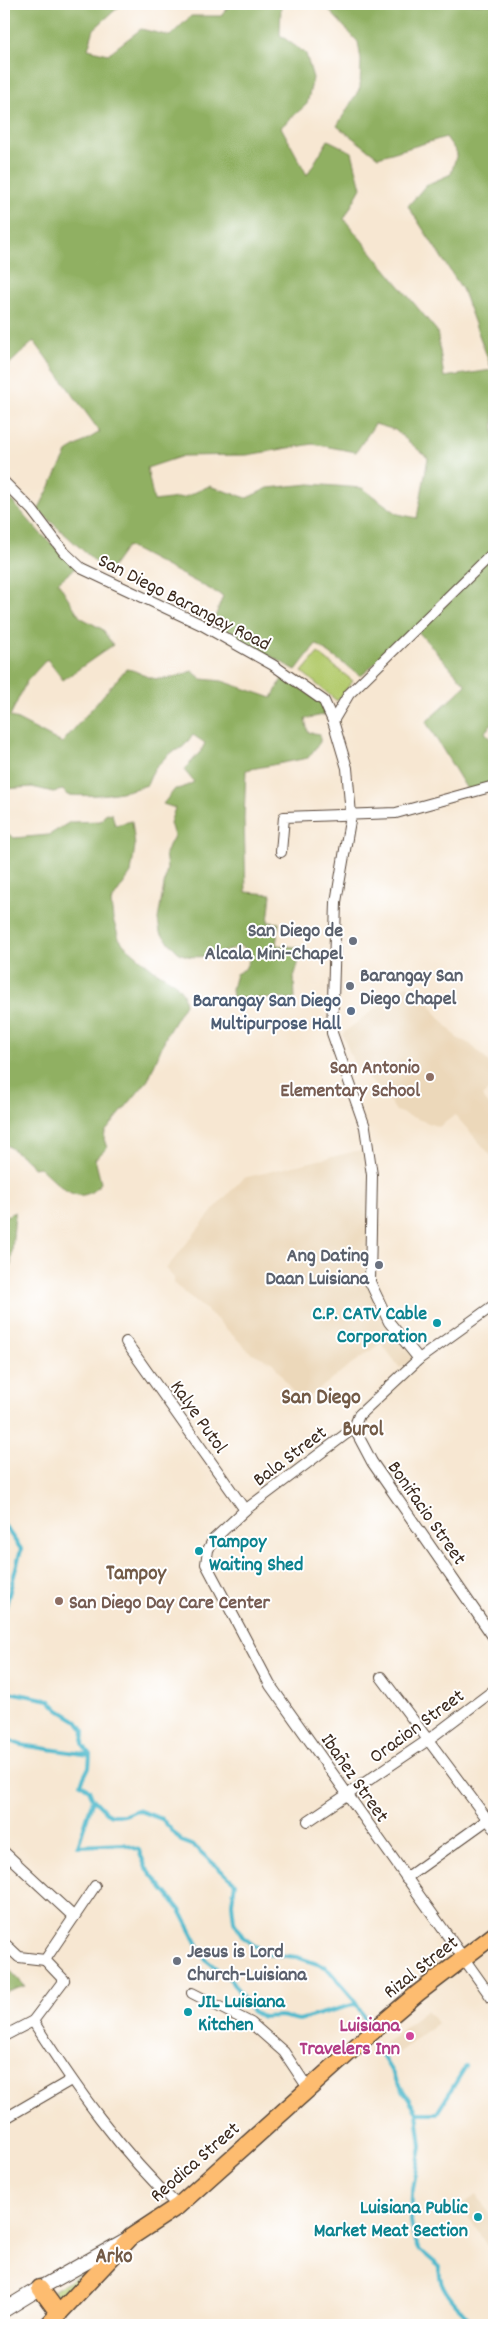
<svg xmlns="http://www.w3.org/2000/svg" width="498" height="2329" font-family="Dekko,sans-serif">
<rect width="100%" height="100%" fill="#fff"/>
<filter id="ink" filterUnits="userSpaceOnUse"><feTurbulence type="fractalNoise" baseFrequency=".02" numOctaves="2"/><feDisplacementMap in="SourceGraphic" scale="10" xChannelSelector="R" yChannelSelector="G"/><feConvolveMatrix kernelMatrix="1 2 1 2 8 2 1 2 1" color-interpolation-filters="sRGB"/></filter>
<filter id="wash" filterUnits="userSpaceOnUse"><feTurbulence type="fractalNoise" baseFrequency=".0096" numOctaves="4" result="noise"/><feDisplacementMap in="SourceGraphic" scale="20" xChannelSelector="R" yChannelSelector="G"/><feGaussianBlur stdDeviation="1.12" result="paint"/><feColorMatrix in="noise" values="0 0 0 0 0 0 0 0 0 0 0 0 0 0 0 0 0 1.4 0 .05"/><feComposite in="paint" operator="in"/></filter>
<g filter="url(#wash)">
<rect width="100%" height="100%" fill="#f7e7d2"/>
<g fill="#ecd8ba">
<path d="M 407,984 L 415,995 L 424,994 L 435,1012 L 457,1038 L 470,1044 L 494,1067 L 494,1086 L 482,1096 L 494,1111 L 494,1159 L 455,1115 L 439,1127 L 396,1111 L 384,1092 L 356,1068 L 342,1034 Z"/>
<path d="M 365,1149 L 371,1185 L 366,1281 L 416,1358 L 400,1368 L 381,1343 L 300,1403 L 273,1363 L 250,1352 L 211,1314 L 174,1284 L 174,1278 L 166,1269 L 214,1209 L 243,1178 Z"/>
<path d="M 427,2010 L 437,2023 L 395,2056 L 385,2043 Z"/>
<path d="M 477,2195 L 494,2221 L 494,2257 L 461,2205 Z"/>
</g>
<g fill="#b5cc70" stroke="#787b47">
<path d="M 318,653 L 353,681 L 337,701 L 302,672 Z"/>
<path d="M 107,2258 L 63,2303 L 53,2291 Z"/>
</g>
<g fill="#90b062" stroke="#666d40" fill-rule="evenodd">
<path d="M 4,4 L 122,4 L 94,29 L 88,49 L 108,54 L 141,29 L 170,36 L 191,16 L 221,16 L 231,4 L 281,4 L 280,35 L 306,54 L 313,78 L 307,104 L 281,127 L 307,175 L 328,140 L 352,152 L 361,188 L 344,219 L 437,331 L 444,377 L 492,370 L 462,289 L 408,206 L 426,185 L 451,174 L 457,153 L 446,137 L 378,157 L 337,126 L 360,88 L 361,60 L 358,42 L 328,9 L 340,4 L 494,4 L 494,721 L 485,732 L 494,744 L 494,783 L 468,791 L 426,722 L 466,685 L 414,627 L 361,676 L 316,644 L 296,670 L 212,625 L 223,596 L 127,546 L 108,573 L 38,510 L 68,451 L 100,432 L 34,341 L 4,369 ZM 375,424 L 395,430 L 428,458 L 417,518 L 398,514 L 362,488 L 310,484 L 268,488 L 247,498 L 209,486 L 185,497 L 154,501 L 147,468 L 183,456 L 247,455 L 313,444 L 356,452 Z"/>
<path d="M 4,492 L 40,533 L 77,567 L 58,582 L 80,617 L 102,629 L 113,645 L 63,680 L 47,659 L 27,681 L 10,716 L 62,743 L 126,669 C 136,670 140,674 148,677 C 163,682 179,676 192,671 L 202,679 L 222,681 L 272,698 L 283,677 L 321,702 L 327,714 L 305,719 L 308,732 L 320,734 L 320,742 L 308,758 L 246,770 L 244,819 L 246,892 L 271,894 L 268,922 L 279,923 L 276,945 L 303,948 L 294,977 L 295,999 L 233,998 L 232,989 L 236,974 L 245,969 L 252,954 L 240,946 C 224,952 192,964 177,951 C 171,945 167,939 160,933 L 158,919 L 167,868 L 165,853 L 174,836 L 170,823 L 175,808 L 163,804 L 175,789 L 182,788 L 194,782 L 184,770 L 201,751 L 205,743 L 193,735 L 183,747 L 169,754 L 154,769 L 147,785 C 122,794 93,797 67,795 L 63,790 L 53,792 L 32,787 L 4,789 Z"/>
<path d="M 106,813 L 112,814 L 115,825 L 132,821 L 135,846 L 131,873 L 111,902 L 113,919 L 119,938 L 124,945 L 154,970 L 174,982 L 183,993 L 185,1004 L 167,1034 L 148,1080 L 105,1132 L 104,1139 L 107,1148 L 95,1159 L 101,1183 C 78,1212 57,1182 39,1167 L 33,1168 L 28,1161 L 4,1143 L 4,822 L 8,834 L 14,838 L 49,835 L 70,822 L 101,821 Z"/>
<path d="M 4,1208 L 6,1216 L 15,1212 L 11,1265 L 4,1271 Z"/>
<path d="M 4,1964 L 25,1986 L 4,1993 Z"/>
</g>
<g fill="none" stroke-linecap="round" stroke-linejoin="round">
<g stroke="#4fb9cc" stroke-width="4">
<path d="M 4,1525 L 21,1549 L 4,1613"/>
<path d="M 4,1691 L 49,1700 L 59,1710 L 77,1721 L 84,1731 L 83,1745 L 90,1755"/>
<path d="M 4,1738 L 21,1745 L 90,1755 L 89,1767 L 81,1783 L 89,1790 L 93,1799 L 78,1846 L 124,1844 L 139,1850 L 146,1868 L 180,1910 L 206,1960 L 231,1980 L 253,2012 L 262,2017 L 280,2016 L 299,2020 L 356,2004"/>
<path d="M 93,1799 L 105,1811 L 112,1815 L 125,1815 L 137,1810 L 162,1819 L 181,1841 L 194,1846 L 235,1883 L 232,1903 L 234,1922 L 243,1937 L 266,1954 L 297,1957 L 326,1967 L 352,1997 L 370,2027"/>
<path d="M 376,2046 L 417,2113 L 421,2147 L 412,2194 L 411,2221 L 414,2238 L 420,2250 L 440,2267 C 436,2289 461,2308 474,2325"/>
<path d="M 417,2113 L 437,2113 L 466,2066"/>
</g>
</g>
</g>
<g filter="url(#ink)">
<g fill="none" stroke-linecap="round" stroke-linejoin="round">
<defs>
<g id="minor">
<path d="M 4,482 L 32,510 L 64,552 L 81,568 L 202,625 L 273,665 L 324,701 L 333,721 L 347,768 L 351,815 L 336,902 L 332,1033 L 365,1127 L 372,1175 L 370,1282 L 389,1322 L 419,1359"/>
<path d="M 333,721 L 349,694 L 494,552"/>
<path d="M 281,852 L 284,817 L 396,813 L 494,786"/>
<path d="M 494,1305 L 419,1359 L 359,1415 L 354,1428 L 245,1510 L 213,1540 L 208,1550 L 206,1564 L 270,1685 L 494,2001"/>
<path d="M 126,1342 L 245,1510"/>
<path d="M 354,1428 L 372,1462 L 494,1638"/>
<path d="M 381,1677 L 494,1828"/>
<path d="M 308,1821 L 428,1740 L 494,1690"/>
<path d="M 4,1852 L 74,1917"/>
<path d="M 406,1878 L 494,1815"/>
<path d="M 4,1943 L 19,1957 L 45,1960 L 95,1886"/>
<path d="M 192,1993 L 251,2023 L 284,2052 L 308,2088"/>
<path d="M 33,2021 C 75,2087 121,2152 178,2206"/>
<path d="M 4,2036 L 33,2021 L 64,1980 L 45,1960"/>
<path d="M 4,2119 L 71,2080"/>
</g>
<path id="tertiary" d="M 4,2310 L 40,2288 L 124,2241"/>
<g id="primary">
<path d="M 40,2288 L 59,2314"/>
<path d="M 48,2325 L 131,2237 L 178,2206 L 372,2032 L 418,1993 L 494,1935"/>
</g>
</defs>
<use href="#minor" stroke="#574639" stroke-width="12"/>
<use href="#tertiary" stroke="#574639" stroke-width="16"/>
<use href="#primary" stroke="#574639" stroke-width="19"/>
<use href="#minor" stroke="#fff" stroke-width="10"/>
<use href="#tertiary" stroke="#fff" stroke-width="14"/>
<use href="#primary" stroke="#fdbc6f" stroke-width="16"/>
</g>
</g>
<g fill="#6b7280" stroke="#fff" stroke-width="2">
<circle cx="353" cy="941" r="5"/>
<circle cx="350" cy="986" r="5"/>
<circle cx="379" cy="1265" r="5"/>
<circle cx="177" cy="1961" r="5"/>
</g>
<circle fill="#5c6f8a" stroke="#fff" stroke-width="2" cx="351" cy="1011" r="5"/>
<g fill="#8d6e63" stroke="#fff" stroke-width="2">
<circle cx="430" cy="1077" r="5"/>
<circle cx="59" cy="1601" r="5"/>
</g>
<g fill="#0f9aa8" stroke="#fff" stroke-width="2">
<circle cx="437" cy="1323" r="5"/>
<circle cx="199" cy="1551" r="5"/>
<circle cx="188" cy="2012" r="5"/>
<circle cx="478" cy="2217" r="5"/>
</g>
<circle fill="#d1479c" stroke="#fff" stroke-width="2" cx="410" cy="2036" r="5"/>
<g text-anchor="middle" stroke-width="4" stroke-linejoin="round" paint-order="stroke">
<g font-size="20" fill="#3b2a1e" stroke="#fff">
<text transform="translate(185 601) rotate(27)" y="7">San Diego Barangay Road</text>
<text transform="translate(200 1416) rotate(55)" y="7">Kalye Putol</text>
<text transform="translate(289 1455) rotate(-37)" y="7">Bala Street</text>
<text transform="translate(428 1512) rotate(55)" y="7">Bonifacio Street</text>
<text transform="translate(416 1725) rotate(-36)" y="7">Oracion Street</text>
<text transform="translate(356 1777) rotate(55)" y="7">Ibañez Street</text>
<text transform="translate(420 1966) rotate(-38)" y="7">Rizal Street</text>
<text transform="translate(194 2161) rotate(-41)" y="7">Reodica Street</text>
</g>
<g font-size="20" font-weight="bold" fill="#5b616d" stroke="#fff" text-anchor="end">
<text x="343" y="936">San Diego de<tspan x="343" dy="23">Alcala Mini-Chapel</tspan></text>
<text x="360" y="981" text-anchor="start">Barangay San<tspan x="360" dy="23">Diego Chapel</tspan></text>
<text x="369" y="1261">Ang Dating<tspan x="369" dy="23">Daan Luisiana</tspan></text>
<text x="187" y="1957" text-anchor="start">Jesus is Lord<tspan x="187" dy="23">Church-Luisiana</tspan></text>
</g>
<g font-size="20" font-weight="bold" fill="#4e5e75" stroke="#fff" text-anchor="end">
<text x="341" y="1006">Barangay San Diego<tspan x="341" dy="23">Multipurpose Hall</tspan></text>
</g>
<g font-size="20" font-weight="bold" fill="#785e54" stroke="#fff" text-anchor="end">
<text x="420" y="1073">San Antonio<tspan x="420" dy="23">Elementary School</tspan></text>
<text x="69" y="1608" text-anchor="start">San Diego Day Care Center</text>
</g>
<g font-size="20" font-weight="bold" fill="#0d838f" stroke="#fff" text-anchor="end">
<text x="427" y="1319">C.P. CATV Cable<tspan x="427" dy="23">Corporation</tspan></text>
<text x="209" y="1547" text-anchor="start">Tampoy<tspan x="209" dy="23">Waiting Shed</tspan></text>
<text x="198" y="2007" text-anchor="start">JIL Luisiana<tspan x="198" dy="23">Kitchen</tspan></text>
<text x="468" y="2213">Luisiana Public<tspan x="468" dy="23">Market Meat Section</tspan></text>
</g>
<g font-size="20" font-weight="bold" fill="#b23c85" stroke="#fff" text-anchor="end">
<text x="400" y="2031">Luisiana<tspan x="400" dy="23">Travelers Inn</tspan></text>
</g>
<g font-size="21" font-weight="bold" fill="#735b47" stroke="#fff">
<text x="363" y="1435">Burol</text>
<text x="136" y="1579">Tampoy</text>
<text x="114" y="2262">Arko</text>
</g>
<g font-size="22" font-weight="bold" fill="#735b47" stroke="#fff">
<text x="321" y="1403">San Diego</text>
</g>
</g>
<rect width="498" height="2329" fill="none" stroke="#fff" stroke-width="20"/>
</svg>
